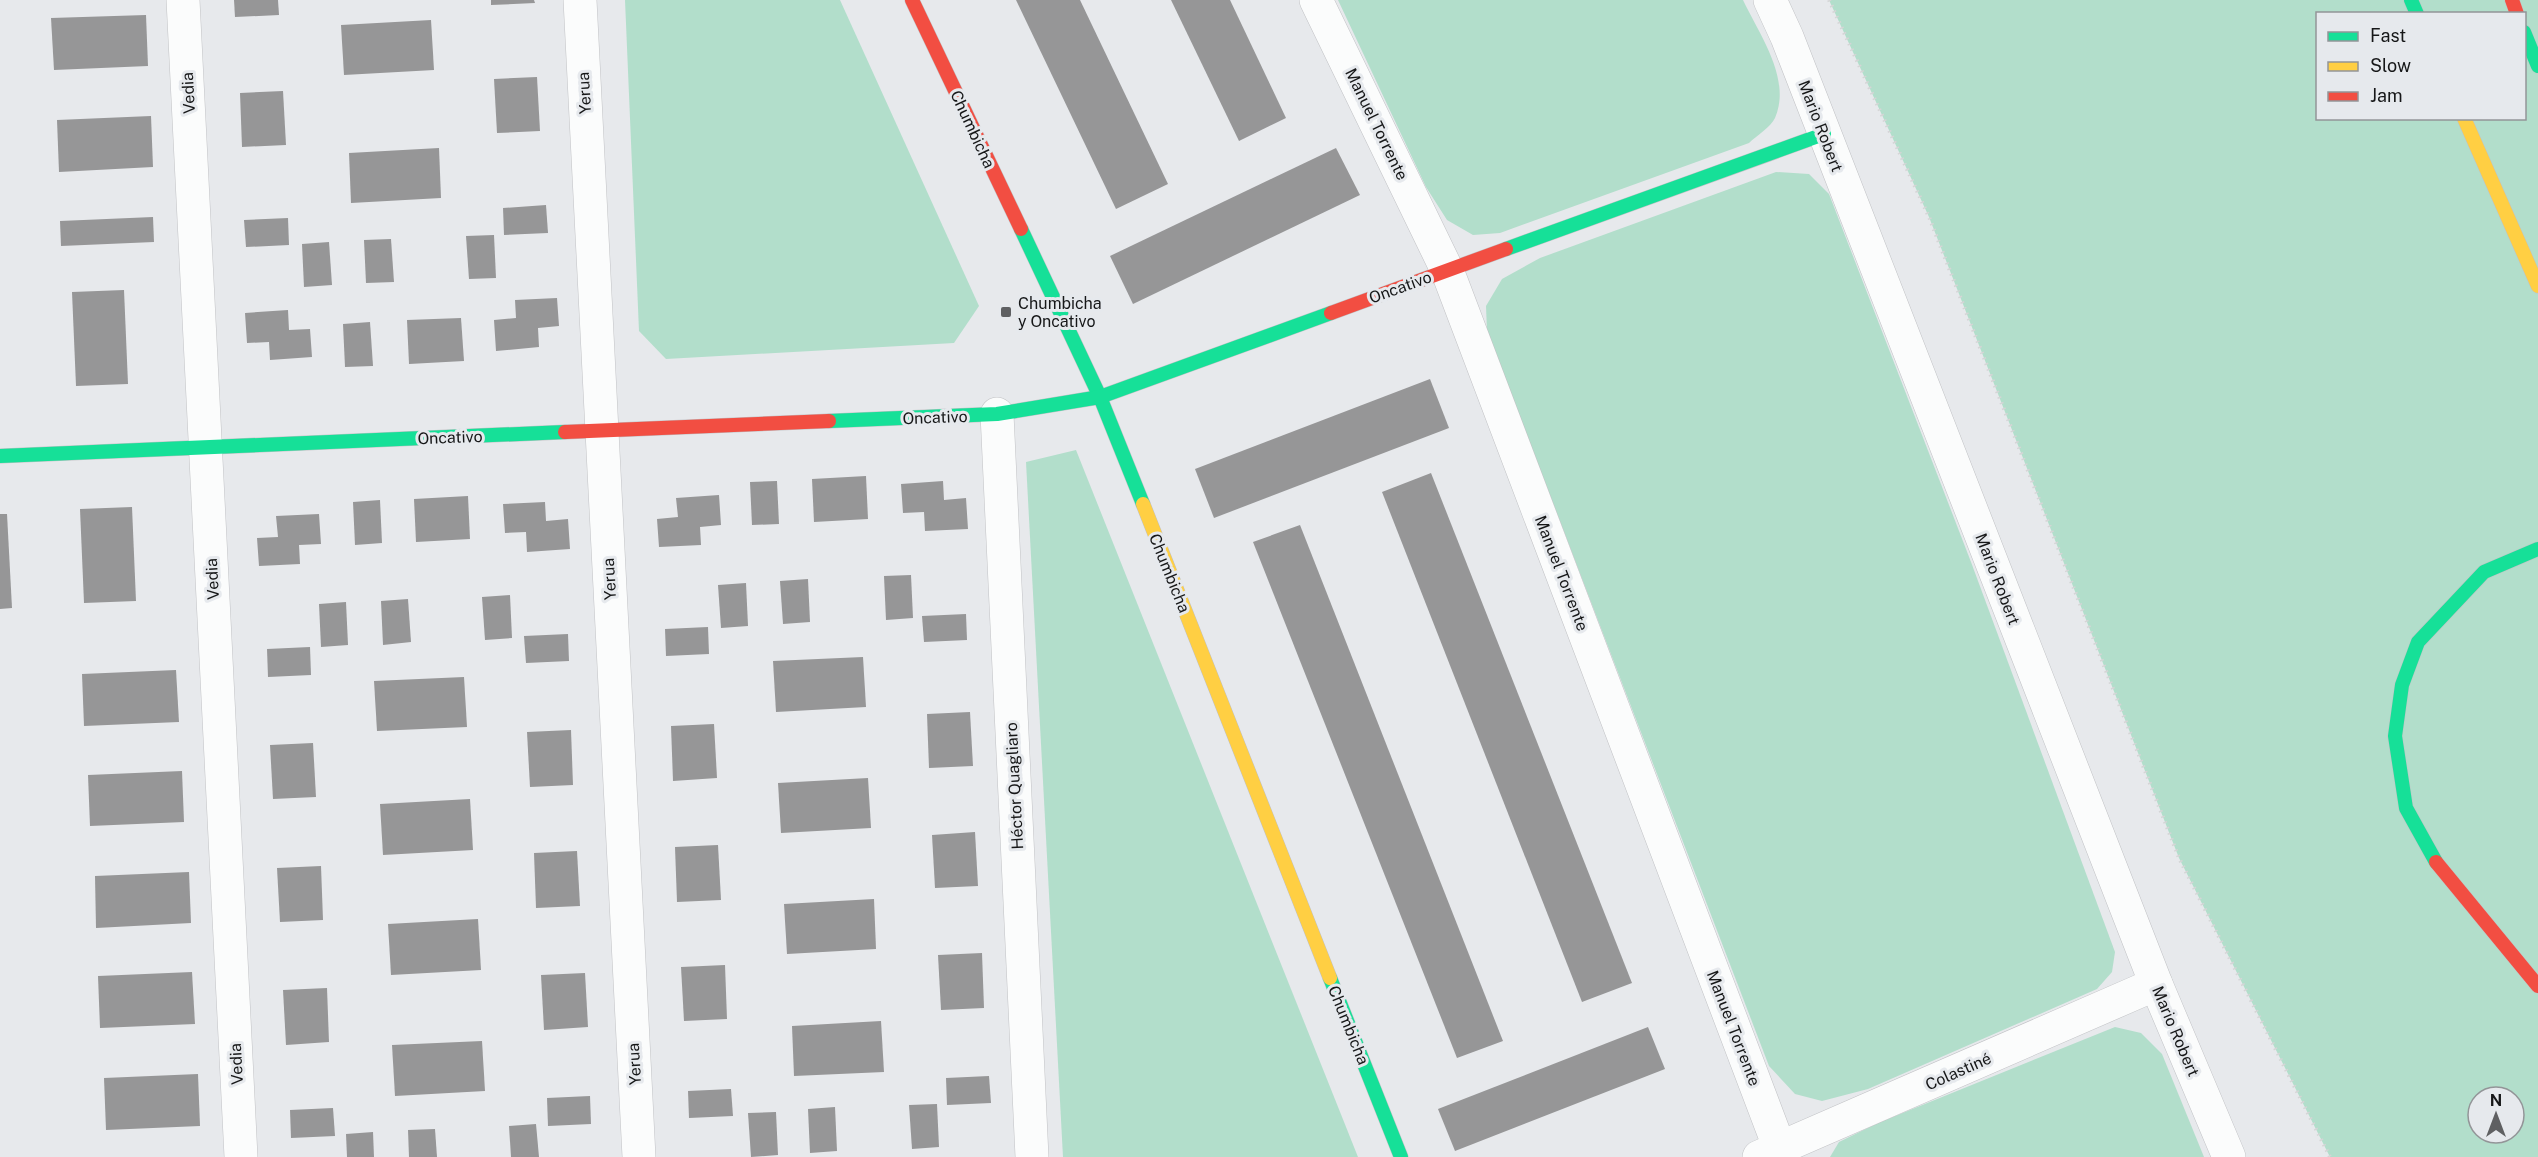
<svg xmlns="http://www.w3.org/2000/svg" width="2538" height="1157" font-family="'Public Sans',sans-serif">
<rect width="100%" height="100%" fill="#e7e9ec"/>
<g fill="#b2decb" fill-rule="evenodd">
<path d="M 625,0 L 840,0 L 979,306 L 954,343 L 666,359 L 639,331 Z"/>
<path d="M 1338,0 L 1743,0 C 1759,34 1792,79 1775,118 C 1771,127 1756,136 1749,143 L 1500,233 L 1473,235 L 1447,220 L 1426,187 Z"/>
<path d="M 1829,0 L 2538,0 L 2538,1157 L 2330,1157 L 2179,858 L 1929,217 ZM 2318,14 L 2524,14 L 2524,118 L 2318,118 ZM 2478,1097 L 2514,1097 L 2514,1133 L 2478,1133 Z"/>
<path d="M 1776,172 L 1809,174 L 1829,194 L 1971,562 L 2115,952 L 2112,972 L 2097,989 L 1868,1089 L 1822,1101 L 1795,1094 L 1769,1066 L 1487,331 L 1486,306 L 1502,279 L 1540,258 Z"/>
<path d="M 1076,450 L 1358,1157 L 1063,1157 L 1026,462 Z"/>
<path d="M 2115,1027 L 2141,1033 L 2162,1054 L 2204,1157 L 1830,1157 L 1839,1142 L 1878,1123 Z"/>
</g>
<g fill="#969697">
<path d="M 234,0 L 278,0 L 279,15 L 235,17 Z"/>
<path d="M 491,0 L 534,0 L 535,3 L 491,5 Z"/>
<path d="M 1016,0 L 1080,0 L 1168,184 L 1116,209 Z"/>
<path d="M 1171,0 L 1230,0 L 1286,118 L 1239,141 Z"/>
<path d="M 146,15 L 148,66 L 54,70 L 51,18 Z"/>
<path d="M 431,20 L 434,70 L 344,75 L 341,25 Z"/>
<path d="M 537,77 L 540,131 L 497,133 L 494,79 Z"/>
<path d="M 283,91 L 286,145 L 242,147 L 240,93 Z"/>
<path d="M 151,116 L 153,167 L 59,172 L 57,120 Z"/>
<path d="M 439,148 L 441,198 L 351,203 L 349,153 Z"/>
<path d="M 1336,148 L 1360,195 L 1133,304 L 1110,256 Z"/>
<path d="M 546,205 L 548,233 L 504,235 L 503,208 Z"/>
<path d="M 153,217 L 154,242 L 61,246 L 60,221 Z"/>
<path d="M 288,218 L 289,245 L 246,247 L 244,220 Z"/>
<path d="M 494,235 L 496,278 L 469,279 L 466,236 Z"/>
<path d="M 391,239 L 394,282 L 366,283 L 364,240 Z"/>
<path d="M 329,242 L 332,285 L 304,287 L 302,244 Z"/>
<path d="M 124,290 L 128,384 L 76,386 L 72,292 Z"/>
<path d="M 557,298 L 559,326 L 538,328 L 539,347 L 496,351 L 494,320 L 516,318 L 515,300 Z"/>
<path d="M 288,310 L 289,330 L 310,329 L 312,357 L 270,360 L 269,342 L 247,343 L 245,313 Z"/>
<path d="M 461,318 L 464,361 L 409,364 L 407,320 Z"/>
<path d="M 370,322 L 373,366 L 345,367 L 343,324 Z"/>
<path d="M 1430,379 L 1449,428 L 1214,518 L 1195,469 Z"/>
<path d="M 1431,473 L 1632,983 L 1582,1002 L 1382,492 Z"/>
<path d="M 866,476 L 868,519 L 814,522 L 812,479 Z"/>
<path d="M 777,481 L 779,524 L 752,525 L 750,482 Z"/>
<path d="M 943,481 L 944,500 L 966,498 L 968,529 L 925,531 L 924,512 L 903,513 L 901,484 Z"/>
<path d="M 719,495 L 721,525 L 700,527 L 701,545 L 659,547 L 657,519 L 678,517 L 676,498 Z"/>
<path d="M 468,496 L 470,539 L 416,542 L 414,499 Z"/>
<path d="M 380,500 L 382,543 L 355,545 L 353,502 Z"/>
<path d="M 545,502 L 546,521 L 568,519 L 570,549 L 527,552 L 526,532 L 505,533 L 503,504 Z"/>
<path d="M 132,507 L 136,601 L 84,603 L 80,509 Z"/>
<path d="M 0,514 L 7,514 L 12,608 L 0,609 Z"/>
<path d="M 319,514 L 321,544 L 299,545 L 300,564 L 259,566 L 257,538 L 278,537 L 276,516 Z"/>
<path d="M 1300,525 L 1503,1041 L 1457,1058 L 1253,542 Z"/>
<path d="M 911,575 L 913,618 L 886,620 L 884,576 Z"/>
<path d="M 808,579 L 810,622 L 783,624 L 780,581 Z"/>
<path d="M 746,583 L 748,626 L 721,628 L 718,585 Z"/>
<path d="M 510,595 L 512,638 L 485,640 L 482,597 Z"/>
<path d="M 408,599 L 411,642 L 383,645 L 381,601 Z"/>
<path d="M 346,602 L 348,645 L 321,647 L 319,604 Z"/>
<path d="M 966,614 L 967,640 L 924,642 L 922,616 Z"/>
<path d="M 708,627 L 709,654 L 666,656 L 665,629 Z"/>
<path d="M 568,634 L 569,661 L 526,663 L 524,636 Z"/>
<path d="M 310,647 L 311,675 L 268,677 L 267,649 Z"/>
<path d="M 863,657 L 866,707 L 776,712 L 773,661 Z"/>
<path d="M 176,670 L 179,722 L 84,726 L 82,674 Z"/>
<path d="M 464,677 L 467,727 L 377,731 L 374,681 Z"/>
<path d="M 970,712 L 973,766 L 929,768 L 927,714 Z"/>
<path d="M 714,724 L 717,778 L 673,781 L 671,726 Z"/>
<path d="M 571,730 L 573,785 L 530,787 L 527,732 Z"/>
<path d="M 313,743 L 316,797 L 273,799 L 270,745 Z"/>
<path d="M 182,771 L 184,822 L 90,826 L 88,775 Z"/>
<path d="M 868,778 L 871,828 L 781,833 L 778,783 Z"/>
<path d="M 470,799 L 473,850 L 383,855 L 380,804 Z"/>
<path d="M 975,832 L 978,886 L 935,888 L 932,835 Z"/>
<path d="M 718,845 L 721,900 L 677,902 L 675,847 Z"/>
<path d="M 577,851 L 580,906 L 536,908 L 534,853 Z"/>
<path d="M 321,866 L 323,920 L 280,922 L 277,868 Z"/>
<path d="M 189,872 L 191,923 L 96,928 L 95,876 Z"/>
<path d="M 874,899 L 876,949 L 787,954 L 784,904 Z"/>
<path d="M 478,919 L 481,970 L 391,975 L 388,924 Z"/>
<path d="M 982,953 L 984,1008 L 941,1010 L 938,955 Z"/>
<path d="M 725,965 L 727,1019 L 684,1021 L 681,967 Z"/>
<path d="M 192,972 L 195,1024 L 100,1028 L 98,976 Z"/>
<path d="M 585,973 L 588,1027 L 544,1030 L 541,975 Z"/>
<path d="M 327,988 L 329,1042 L 286,1045 L 283,990 Z"/>
<path d="M 881,1021 L 884,1072 L 794,1076 L 792,1026 Z"/>
<path d="M 1648,1027 L 1665,1069 L 1455,1151 L 1438,1109 Z"/>
<path d="M 482,1041 L 485,1091 L 395,1096 L 392,1045 Z"/>
<path d="M 198,1074 L 200,1126 L 106,1130 L 104,1078 Z"/>
<path d="M 989,1076 L 991,1103 L 947,1105 L 946,1078 Z"/>
<path d="M 731,1089 L 733,1116 L 689,1118 L 688,1091 Z"/>
<path d="M 590,1096 L 591,1124 L 548,1126 L 547,1098 Z"/>
<path d="M 937,1104 L 939,1147 L 912,1149 L 909,1105 Z"/>
<path d="M 835,1107 L 837,1151 L 810,1153 L 808,1109 Z"/>
<path d="M 333,1108 L 335,1136 L 291,1138 L 290,1110 Z"/>
<path d="M 776,1112 L 778,1155 L 751,1157 L 748,1113 Z"/>
<path d="M 536,1124 L 539,1157 L 511,1157 L 509,1126 Z"/>
<path d="M 435,1129 L 437,1157 L 409,1157 L 408,1130 Z"/>
<path d="M 373,1132 L 374,1157 L 347,1157 L 346,1134 Z"/>
</g>
<g fill="none" stroke-linecap="round" stroke-linejoin="round">
<defs>
<g id="street">
<path d="M 183,0 L 241,1157"/>
<path d="M 580,0 L 639,1157"/>
<path d="M 1316,0 L 1447,270 L 1783,1157"/>
<path d="M 1770,0 L 1787,37 L 2156,984 L 2229,1157"/>
<path d="M 997,414 L 1032,1157"/>
<path d="M 1759,1157 L 2156,984"/>
</g>
<g id="fast">
<path d="M 2411,0 L 2417,14"/>
<path d="M 2524,32 L 2538,66"/>
<path d="M 1021,229 L 1100,397 L 1143,504"/>
<path d="M 1506,249 L 1824,134"/>
<path d="M 829,421 L 997,414 L 1100,397 L 1331,313"/>
<path d="M 0,456 L 565,432"/>
<path d="M 2436,862 L 2406,808 L 2395,736 L 2402,685 L 2418,642 L 2484,572 L 2538,549"/>
<path d="M 1330,978 L 1401,1157"/>
</g>
<g id="slow">
<path d="M 2464,118 L 2538,286"/>
<path d="M 1143,504 L 1330,978"/>
</g>
<g id="jam">
<path d="M 912,0 L 1021,229"/>
<path d="M 2512,0 L 2517,14"/>
<path d="M 1331,313 L 1506,249"/>
<path d="M 565,432 L 829,421"/>
<path d="M 2436,862 L 2538,986"/>
</g>
</defs>
<use href="#street" stroke="#c1c2c5" stroke-width="34"/>
<use href="#fast" stroke="#c1c2c5" stroke-width="15"/>
<use href="#slow" stroke="#c1c2c5" stroke-width="15"/>
<use href="#jam" stroke="#c1c2c5" stroke-width="15"/>
<path stroke="#d5d5d6" stroke-width="4" stroke-dasharray="1.5 4.5" stroke-linecap="butt" d="M 1829,0 L 1929,217 L 2179,858 L 2330,1157"/>
<use href="#street" stroke="#fbfcfc" stroke-width="33"/>
<use href="#fast" stroke="#16e098" stroke-width="14"/>
<use href="#slow" stroke="#ffcf43" stroke-width="14"/>
<use href="#jam" stroke="#f24e42" stroke-width="14"/>
</g>
<rect fill="#5f6062" stroke="#e6e9ed" stroke-width="2" x="1000" y="306" width="12" height="12" rx="3"/>
<g text-anchor="middle" stroke-width="6" stroke-linejoin="round" paint-order="stroke">
<g font-size="16" fill="#161718" stroke="#e6e9ed">
<text transform="translate(188 93) rotate(-93)" y="6">Vedia</text>
<text transform="translate(584 93) rotate(-93)" y="6">Yerua</text>
<text transform="translate(1377 124) rotate(64)" y="6">Manuel Torrente</text>
<text transform="translate(1821 126) rotate(69)" y="6">Mario Robert</text>
<text transform="translate(973 129) rotate(65)" y="6">Chumbicha</text>
<text transform="translate(1400 287) rotate(-20)" y="6">Oncativo</text>
<text transform="translate(935 417) rotate(-2)" y="6">Oncativo</text>
<text transform="translate(450 437) rotate(-2)" y="6">Oncativo</text>
<text transform="translate(1170 573) rotate(68)" y="6">Chumbicha</text>
<text transform="translate(1562 573) rotate(69)" y="6">Manuel Torrente</text>
<text transform="translate(212 579) rotate(-93)" y="6">Vedia</text>
<text transform="translate(609 579) rotate(-93)" y="6">Yerua</text>
<text transform="translate(1998 579) rotate(69)" y="6">Mario Robert</text>
<text transform="translate(1014 786) rotate(-93)" y="6">Héctor Quagliaro</text>
<text transform="translate(1349 1025) rotate(68)" y="6">Chumbicha</text>
<text transform="translate(1734 1028) rotate(69)" y="6">Manuel Torrente</text>
<text transform="translate(2176 1031) rotate(67)" y="6">Mario Robert</text>
<text transform="translate(236 1064) rotate(-93)" y="6">Vedia</text>
<text transform="translate(634 1064) rotate(-93)" y="6">Yerua</text>
<text transform="translate(1958 1071) rotate(-24)" y="6">Colastiné</text>
</g>
<g font-size="16" fill="#161718" stroke="#e6e9ed" text-anchor="start">
<text x="1018" y="309">Chumbicha<tspan x="1018" dy="18">y Oncativo</tspan></text>
</g>
</g>
<rect x="2316" y="12" width="210" height="108" fill="#e6e9ed" stroke="#939598" stroke-width="1.5"/>
<rect x="2328" y="32" width="30" height="9" fill="#16e098" stroke="#939598" stroke-width="1.5"/>
<text x="2370" y="42" font-size="18" fill="#161718">Fast</text>
<rect x="2328" y="62" width="30" height="9" fill="#ffcf43" stroke="#939598" stroke-width="1.5"/>
<text x="2370" y="72" font-size="18" fill="#161718">Slow</text>
<rect x="2328" y="92" width="30" height="9" fill="#f24e42" stroke="#939598" stroke-width="1.5"/>
<text x="2370" y="102" font-size="18" fill="#161718">Jam</text>
<g transform="translate(2496 1115)"><circle r="28" fill="#e6e9ed" stroke="#939598" stroke-width="1.5"/>
<path d="M0-4.5L10 22L0 15L-10 22Z" fill="#5f6062"/>
<text y="-9" font-size="16" font-weight="bold" text-anchor="middle" fill="#161718">N</text>
</g>
</svg>
